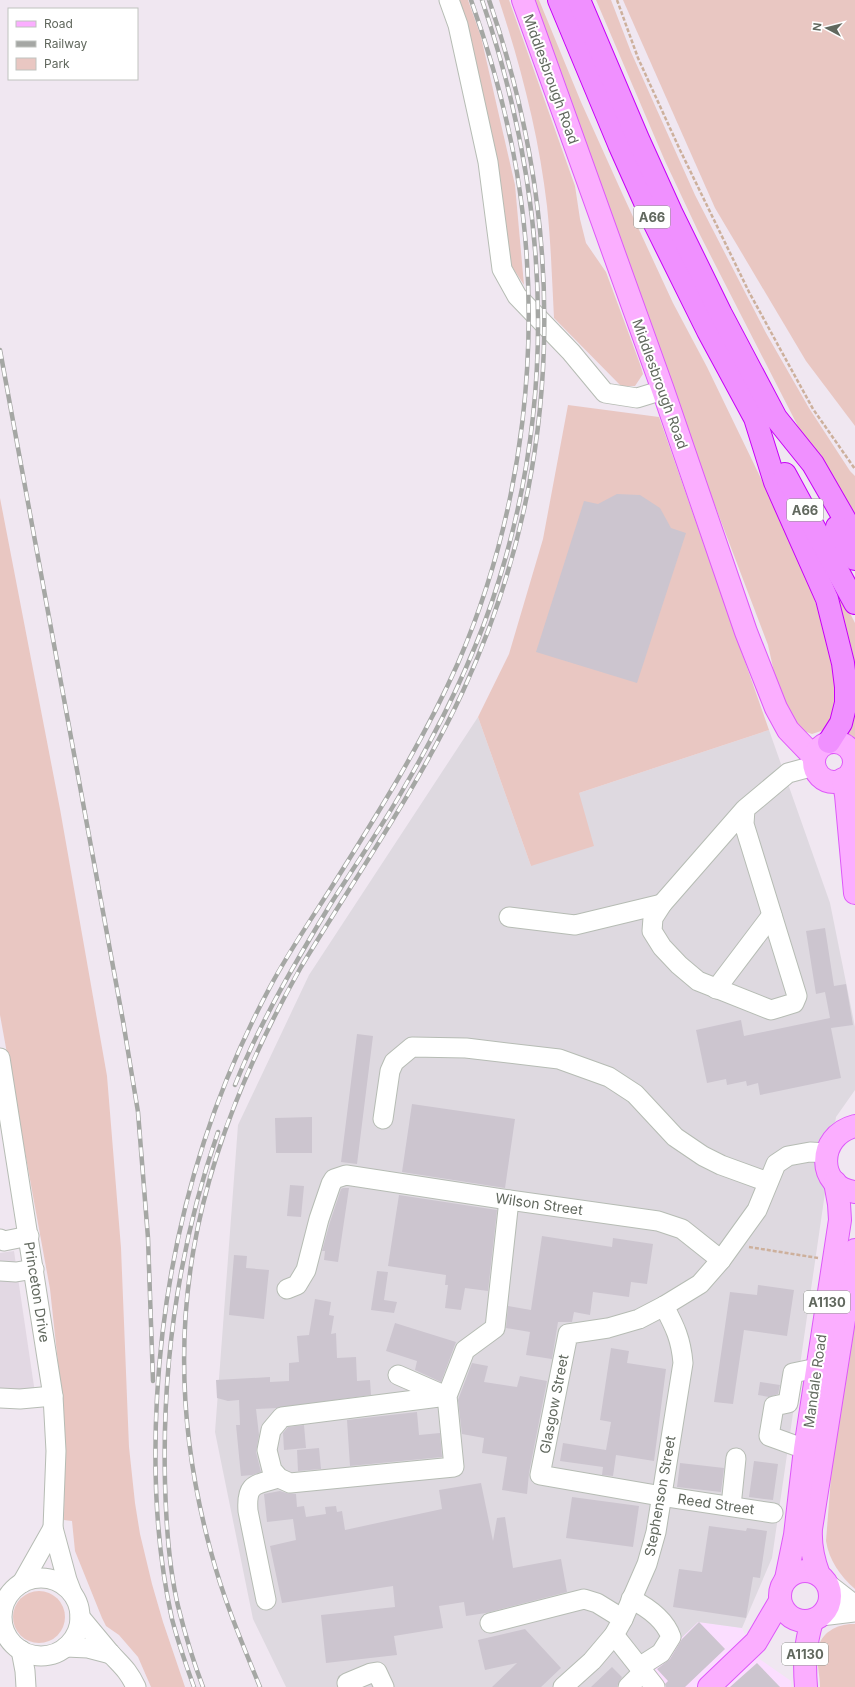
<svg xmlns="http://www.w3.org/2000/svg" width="855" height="1687" font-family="Inter,sans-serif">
<rect width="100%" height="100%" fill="#f0e7f1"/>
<path fill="#fbdeff" d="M 698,1622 L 742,1628 L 755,1656 L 791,1681 L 791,1687 L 630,1687 Z"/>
<path fill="#ded9e0" d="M 478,717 L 531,866 L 579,793 L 769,730 L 830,903 L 855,1027 L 855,1090 L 836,1117 L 772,1558 L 742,1628 L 698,1622 L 630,1687 L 286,1687 L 253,1619 L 215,1432 L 238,1125 L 309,975 Z"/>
<path fill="#e2d8e3" d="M 14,1251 L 35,1393 L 0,1393 L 0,1253 Z"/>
<g fill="#e9c7c2">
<path d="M 454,0 L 468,0 L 481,37 L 515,185 L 524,285 L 505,256 Z"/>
<path d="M 499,0 L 509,0 L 575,186 L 580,219 L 586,243 L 606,272 L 640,364 L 643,374 L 635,386 L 621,386 L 554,318 C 552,281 551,243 547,206 C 539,136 521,67 499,0 Z"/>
<path d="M 534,0 L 539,0 L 581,102 L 622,193 L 673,303 L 707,367 L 801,561 L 829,641 L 837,705 L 836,713 L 824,730 L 812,734 L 801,730 L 792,721 L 776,681 L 768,645 L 700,466 Z"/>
<path d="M 596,0 L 611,0 L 631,52 L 695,195 L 766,333 L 809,408 L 850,471 L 855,476 L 855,523 L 806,442 L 698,231 L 665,161 Z"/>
<path d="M 623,0 L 855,0 L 855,426 L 806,361 L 715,208 Z"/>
<path d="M 568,405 L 659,417 L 769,730 L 579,793 L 594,846 L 531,866 L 478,717 L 509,654 L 543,539 Z"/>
<path d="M 0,498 L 60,809 L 107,1076 L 121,1248 L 129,1447 L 135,1503 L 140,1534 L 152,1584 L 163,1622 L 185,1687 L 151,1687 L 138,1657 L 119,1635 L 106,1626 L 102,1618 L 75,1551 L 72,1521 L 64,1520 L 65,1428 L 50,1289 L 0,1015 Z"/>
<path d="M 823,560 L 855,623 L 855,738 L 845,732 Z"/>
<path d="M 855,1315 L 855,1589 C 840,1576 829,1560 826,1541 L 833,1451 Z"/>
<circle cx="39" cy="1617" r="26"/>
<path d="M 855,1624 L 855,1687 L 820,1687 C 820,1675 816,1661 818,1650 C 820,1632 839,1623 855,1624 Z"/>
</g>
<g fill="#ccc5cf">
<path d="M 617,494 L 640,495 L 660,508 L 671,528 L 686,533 L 637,683 L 536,652 L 584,501 L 598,504 Z"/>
<path d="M 825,928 L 834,986 L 846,984 L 853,1025 L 831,1028 L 841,1078 L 760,1095 L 758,1083 L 747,1086 L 746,1081 L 727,1085 L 726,1079 L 707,1083 L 696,1030 L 741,1020 L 744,1036 L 830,1018 L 825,992 L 816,994 L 806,931 Z"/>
<path d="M 357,1034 L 373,1036 L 357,1164 L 341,1162 Z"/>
<path d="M 412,1104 L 515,1119 L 505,1188 L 402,1172 Z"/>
<path d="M 312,1117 L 312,1153 L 276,1153 L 275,1118 Z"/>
<path d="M 290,1185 L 304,1186 L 301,1217 L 287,1216 Z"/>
<path d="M 343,1188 L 349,1188 L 338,1262 L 324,1260 L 325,1251 L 322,1251 L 330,1222 L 341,1189 Z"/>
<path d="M 399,1195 L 497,1210 L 488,1291 L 465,1288 L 461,1310 L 445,1308 L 448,1285 L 445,1285 L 446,1275 L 388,1266 Z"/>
<path d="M 542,1236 L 612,1247 L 613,1238 L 653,1244 L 647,1284 L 631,1282 L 629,1297 L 593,1292 L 590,1315 L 574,1312 L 572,1322 L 558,1322 L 552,1359 L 526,1355 L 530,1332 L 506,1328 L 508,1306 L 531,1310 Z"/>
<path d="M 234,1255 L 247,1256 L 246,1268 L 269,1270 L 264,1319 L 229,1315 Z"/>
<path d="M 377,1271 L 388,1272 L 384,1300 L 397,1302 L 394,1313 L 371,1310 Z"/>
<path d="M 758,1285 L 794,1290 L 787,1336 L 744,1330 L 733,1404 L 714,1402 L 730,1292 L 757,1295 Z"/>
<path d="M 315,1299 L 331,1302 L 329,1315 L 334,1316 L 331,1334 L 336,1333 L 337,1358 L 356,1357 L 357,1381 L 370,1380 L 371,1395 L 278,1408 L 256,1409 L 259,1435 L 256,1452 L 261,1472 L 252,1475 L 241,1476 L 236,1425 L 240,1425 L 239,1400 L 228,1401 L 217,1398 L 216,1380 L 270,1377 L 270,1382 L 289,1381 L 289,1363 L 299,1362 L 297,1336 L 309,1335 Z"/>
<path d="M 395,1323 L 456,1342 L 441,1382 L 415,1370 L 417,1361 L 386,1351 Z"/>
<path d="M 611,1348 L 629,1351 L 627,1363 L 666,1369 L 654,1461 L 616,1455 L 613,1476 L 602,1475 L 603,1467 L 560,1461 L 563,1443 L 606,1450 L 611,1422 L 600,1420 Z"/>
<path d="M 472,1363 L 488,1366 L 484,1382 L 517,1387 L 520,1376 L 547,1381 L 529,1473 L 527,1494 L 502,1490 L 507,1457 L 482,1453 L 484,1438 L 462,1434 L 458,1400 Z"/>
<path d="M 760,1382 L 780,1385 L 778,1394 L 769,1397 L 758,1395 Z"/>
<path d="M 417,1412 L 419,1435 L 440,1433 L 442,1457 L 350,1466 L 347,1420 Z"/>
<path d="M 304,1425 L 306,1448 L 284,1450 L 283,1433 L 288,1427 Z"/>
<path d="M 319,1448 L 321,1469 L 298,1471 L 297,1450 Z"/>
<path d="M 754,1461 L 778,1464 L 773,1500 L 749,1497 Z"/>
<path d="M 680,1463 L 724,1468 L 721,1492 L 677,1487 Z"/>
<path d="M 481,1483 L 493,1541 L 497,1518 L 505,1517 L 513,1568 L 561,1559 L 567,1592 L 486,1613 L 466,1616 L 464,1602 L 439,1606 L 443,1628 L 394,1636 L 397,1655 L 326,1663 L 321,1615 L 395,1607 L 393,1586 L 282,1603 L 270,1546 L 296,1540 L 293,1519 L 267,1522 L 264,1494 L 280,1491 L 286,1493 L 296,1494 L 297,1507 L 304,1506 L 306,1517 L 326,1514 L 325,1507 L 336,1506 L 337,1512 L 342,1511 L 345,1530 L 442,1509 L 439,1490 Z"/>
<path d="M 572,1497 L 639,1506 L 633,1547 L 566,1538 Z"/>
<path d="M 709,1526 L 746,1531 L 747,1528 L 767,1531 L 760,1578 L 753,1577 L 746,1618 L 673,1607 L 679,1569 L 702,1572 Z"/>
<path d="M 699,1622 L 725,1649 L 685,1687 L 666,1687 L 665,1684 L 668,1681 L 657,1669 L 670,1659 L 682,1639 Z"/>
<path d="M 525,1629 L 561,1668 L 541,1687 L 492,1687 L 517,1663 L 485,1670 L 478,1640 Z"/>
<path d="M 757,1663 L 780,1687 L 730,1687 Z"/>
<path d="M 612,1667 L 622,1677 L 618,1684 L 617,1687 L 591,1687 Z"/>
</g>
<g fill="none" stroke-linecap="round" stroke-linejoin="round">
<defs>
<g id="minor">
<path d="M 449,0 L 458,25 L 488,162 L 502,269 L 517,296 L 571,352 L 605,393 L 637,398 L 663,390"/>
<path d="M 745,809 L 662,904 L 653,918 L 652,931 L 662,947 L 679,965 L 698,981 L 771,1010 L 794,1003 L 797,996 L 744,824 L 745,809 L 788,773 L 814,766"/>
<path d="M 509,917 L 575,925 L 662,904"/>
<path d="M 716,989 L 772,915"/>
<path d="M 0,1058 L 53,1396 L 56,1451 L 53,1528 L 67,1580 L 72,1593"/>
<path d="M 383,1119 L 390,1071 L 394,1062 L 412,1047 L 466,1048 L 559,1059 L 609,1077 L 635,1094 L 675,1137 L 703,1156 L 721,1165 L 768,1182"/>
<path d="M 0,1239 L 4,1241 L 29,1236"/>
<path d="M 0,1271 L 16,1272 L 34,1269"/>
<path d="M 287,1289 L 297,1285 L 306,1270 L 319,1219 L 331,1184 L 334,1179 L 346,1175 L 509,1200 L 658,1221 L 682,1229 L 721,1260"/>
<path d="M 398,1375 L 446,1396"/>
<path d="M 447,1396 L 282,1417 L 271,1430 L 267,1450 L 272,1470 L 279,1478 L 290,1483 L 454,1467 L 447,1396 L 465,1350 L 495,1328 L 509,1200"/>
<path d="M 0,1398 L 20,1399 L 53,1396"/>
<path d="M 805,1449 L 769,1436 L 774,1406 L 788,1403 L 793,1373 L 817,1368"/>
<path d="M 731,1506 L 736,1458"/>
<path d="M 773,1513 L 661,1496 L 540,1475 L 568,1334 L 608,1328 L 639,1319 L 664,1306 L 700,1284 L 721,1260 L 757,1210 L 776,1164 L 788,1156 L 810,1152 L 827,1153"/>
<circle cx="41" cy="1617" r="39"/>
<path d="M 22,1583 L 53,1528"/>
<path d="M 828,1584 L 855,1605"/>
<path d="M 631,1599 C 647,1607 665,1620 671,1637 L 661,1653 L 639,1667"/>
<path d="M 266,1600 L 248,1511 C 246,1483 255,1485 279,1478"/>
<path d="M 821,1616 L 855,1612"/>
<path d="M 80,1617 C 90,1629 100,1641 110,1653 C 122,1666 128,1670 136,1687"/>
<path d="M 490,1623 L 584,1599 L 597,1603 L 623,1619"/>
<path d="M 614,1635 L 655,1687"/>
<path d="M 66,1647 L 88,1648 L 111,1654"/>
<path d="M 21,1650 L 25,1671 L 26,1687"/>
<path d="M 347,1683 L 371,1673 L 377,1672 L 384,1687"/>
<path d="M 563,1687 L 592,1661 L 614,1635 L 623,1619 L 647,1564 L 656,1532 L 683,1363 C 681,1339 675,1327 664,1306"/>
<path d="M 628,1687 L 643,1672"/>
</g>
<g id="major">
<path d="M 523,0 L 663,390 L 746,632 L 776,708 L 788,730 L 814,757"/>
<circle cx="834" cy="762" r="20"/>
<path d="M 843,779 L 846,795 L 855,893"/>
<path d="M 855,1126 C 816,1136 817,1188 855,1192"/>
<circle cx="805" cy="1596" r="25"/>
<path d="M 819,1575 C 813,1559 810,1546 811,1529 L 855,1250"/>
<path d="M 786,1579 L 795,1535 L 805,1449 L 840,1220 L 839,1204 L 835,1182"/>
<path d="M 709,1687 L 756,1642 L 780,1601"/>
<path d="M 806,1687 C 804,1662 805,1645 812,1621"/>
</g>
<g id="highway">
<path d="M 559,0 L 619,144 L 652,218 L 708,331 L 755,418 L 775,482 L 827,599 L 843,663 L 846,687 L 846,703 L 841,723 L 829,742"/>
<path d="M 579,0 L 638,139 L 671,212 L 721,314 L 776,418 L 813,464 L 855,537"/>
<path d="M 785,474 L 855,603"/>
<path d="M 837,527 L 855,559"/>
</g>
</defs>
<use href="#minor" stroke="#b6bcb4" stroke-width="21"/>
<use href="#major" stroke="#de58f9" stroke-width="24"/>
<use href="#highway" stroke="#c700f8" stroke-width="24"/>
<g stroke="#cdb09c" stroke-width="2.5" stroke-dasharray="4 2" stroke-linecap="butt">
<path d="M 617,0 L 638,58 L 680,150 L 749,292 L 813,409 L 855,469"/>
<path d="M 749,1247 L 818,1258"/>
</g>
<use href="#minor" stroke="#fff" stroke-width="19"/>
<use href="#major" stroke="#fbaeff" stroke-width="22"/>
<use href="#highway" stroke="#f090ff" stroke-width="22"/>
<defs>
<g id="rail">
<path d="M 0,350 L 123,1021 L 138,1112 L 148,1238 L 153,1381"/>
<path d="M 235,1085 C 260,1022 295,963 330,905 C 355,865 382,827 405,786 C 443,721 477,652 499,580 C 559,386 547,191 482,0"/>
<path d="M 194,1687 C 186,1665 178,1642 172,1619 C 156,1547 153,1471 157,1397 C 165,1254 202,1114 270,987 C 288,953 310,921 331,888 C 377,815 423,742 458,663 C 524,510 544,336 517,173 C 507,114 491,56 471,0"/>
<path d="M 203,1687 C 193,1661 185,1634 178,1606 C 169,1568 166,1522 165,1483 C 162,1364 179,1245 218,1132"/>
<path d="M 260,1687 C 242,1643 223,1598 211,1552 C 152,1337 193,1158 301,967 C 356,876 418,788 463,691 C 565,469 568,229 489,0"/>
</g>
</defs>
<use href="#rail" stroke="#a5a7a4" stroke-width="4.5"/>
<use href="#rail" stroke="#fff" stroke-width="3" stroke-dasharray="9" stroke-linecap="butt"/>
</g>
<g text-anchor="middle" stroke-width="4" stroke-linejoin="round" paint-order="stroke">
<g fill="#fff" stroke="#90958e" stroke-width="1">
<rect x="634" y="206" width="36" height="22" rx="3"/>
<rect x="787" y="499" width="36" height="22" rx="3"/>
<rect x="804" y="1291" width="46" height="22" rx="3"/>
<rect x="782" y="1643" width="46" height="22" rx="3"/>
</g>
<g font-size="13" font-weight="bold" fill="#61685e">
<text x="652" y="222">A66</text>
<text x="805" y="515">A66</text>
<text x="827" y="1307">A1130</text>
<text x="805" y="1659">A1130</text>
</g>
<g font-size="14" fill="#61685e" stroke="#fff">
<text transform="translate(551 79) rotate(70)" y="5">Middlesbrough Road</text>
<text transform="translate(660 384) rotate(70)" y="5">Middlesbrough Road</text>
<text transform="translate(539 1204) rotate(8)" y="5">Wilson Street</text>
<text transform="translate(37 1292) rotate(81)" y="5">Princeton Drive</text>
<text transform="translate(815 1381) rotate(-82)" y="5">Mandale Road</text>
<text transform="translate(554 1404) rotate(-79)" y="5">Glasgow Street</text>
<text transform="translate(660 1496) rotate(-80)" y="5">Stephenson Street</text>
<text transform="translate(716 1504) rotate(8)" y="5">Reed Street</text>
</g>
</g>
<rect x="8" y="8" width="130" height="72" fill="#ffffff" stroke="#c0c3bf"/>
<rect x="16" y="21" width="20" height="6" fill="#fbaeff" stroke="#c0c3bf"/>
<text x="44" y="28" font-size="12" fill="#61685e">Road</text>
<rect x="16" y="41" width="20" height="6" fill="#a5a7a4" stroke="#c0c3bf"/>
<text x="44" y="48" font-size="12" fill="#61685e">Railway</text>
<rect x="16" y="58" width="20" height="12" fill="#e9c7c2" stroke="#c0c3bf"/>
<text x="44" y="68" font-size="12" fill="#61685e">Park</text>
<g transform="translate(827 28) rotate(277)" stroke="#ffffff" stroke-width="3" paint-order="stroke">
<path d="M0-3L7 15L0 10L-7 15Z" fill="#61685e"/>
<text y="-6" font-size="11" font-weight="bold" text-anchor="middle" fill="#61685e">N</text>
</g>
</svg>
